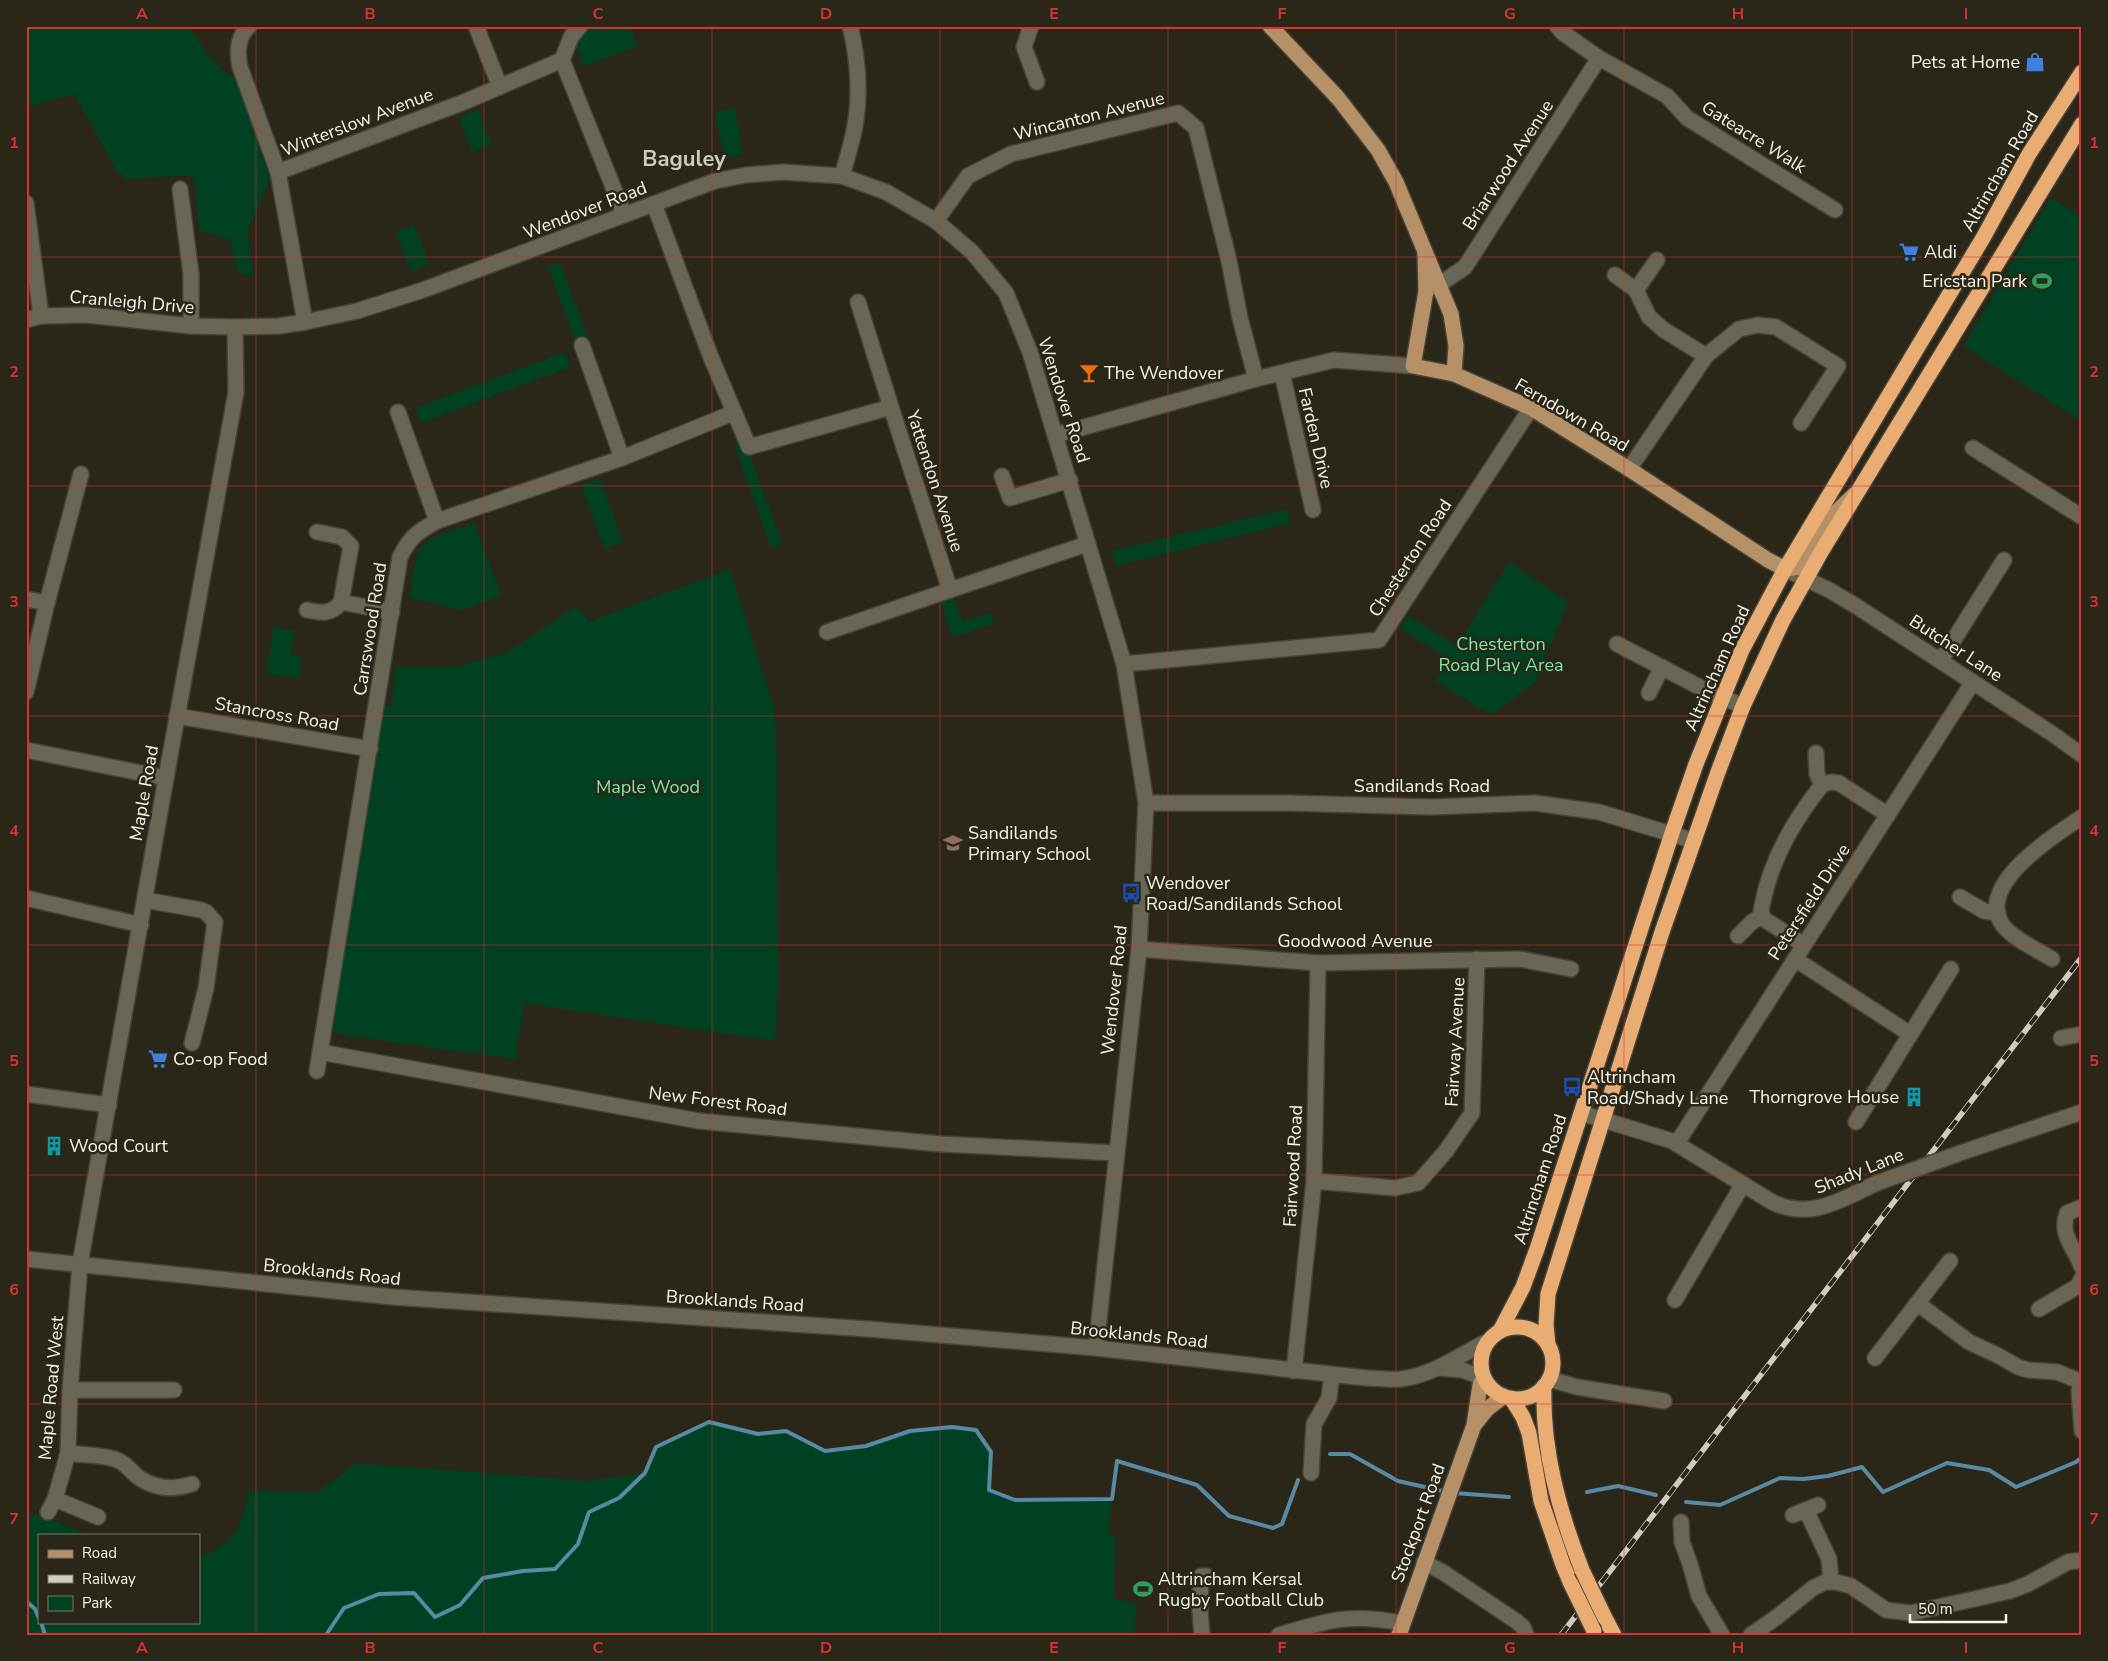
<svg xmlns="http://www.w3.org/2000/svg" width="2108" height="1661" font-family="'Nunito Sans',sans-serif">
<rect width="100%" height="100%" fill="#2a2719"/>
<g fill="#004123">
<path d="M 26,26 L 187,26 C 199,40 218,75 235,76 L 270,179 L 247,232 L 254,276 L 238,273 L 230,240 L 199,230 L 194,175 L 126,179 L 115,168 L 75,94 L 26,107 Z"/>
<path d="M 595,26 L 629,26 L 637,47 L 584,66 L 574,41 L 577,37 Z"/>
<path d="M 735,108 L 743,154 L 724,157 L 715,112 Z"/>
<path d="M 478,109 L 492,145 L 472,152 L 459,117 Z"/>
<path d="M 2053,199 L 2082,217 L 2082,421 L 1964,346 L 2049,200 Z"/>
<path d="M 414,225 L 429,263 L 411,271 L 396,232 Z"/>
<path d="M 560,263 L 588,338 L 576,342 L 548,267 Z"/>
<path d="M 565,352 L 570,367 L 421,423 L 415,408 Z"/>
<path d="M 738,443 L 742,454 L 749,452 L 782,544 L 771,548 L 734,444 Z"/>
<path d="M 599,478 L 623,542 L 605,549 L 581,485 Z"/>
<path d="M 1287,509 L 1290,523 L 1116,566 L 1112,551 Z"/>
<path d="M 474,523 L 501,595 L 463,610 L 409,598 C 412,584 415,551 426,542 C 436,534 461,528 474,523 Z"/>
<path d="M 1509,562 L 1568,602 L 1535,682 L 1491,715 L 1436,681 L 1449,659 L 1401,629 L 1408,616 L 1457,646 Z"/>
<path d="M 730,569 L 774,708 L 777,755 L 778,996 L 775,1041 L 524,1003 L 515,1059 L 349,1036 L 329,1030 L 328,1021 L 384,706 L 392,706 L 395,667 L 455,667 L 507,653 L 576,606 L 589,622 Z"/>
<path d="M 953,595 L 962,622 L 990,613 L 994,624 L 952,637 L 940,600 Z"/>
<path d="M 274,627 L 295,631 L 290,654 L 302,657 L 298,679 L 266,673 Z"/>
<path d="M 709,1422 L 758,1434 L 786,1431 L 825,1451 L 866,1446 L 910,1431 L 952,1427 L 976,1430 L 991,1452 L 990,1490 L 1015,1500 L 1112,1499 L 1109,1536 L 1115,1537 L 1114,1599 L 1137,1604 L 1134,1635 L 26,1635 L 26,1513 L 41,1516 L 88,1535 L 39,1535 L 39,1622 L 199,1622 L 199,1556 L 214,1552 L 238,1530 L 250,1490 L 317,1493 L 356,1463 L 589,1481 L 645,1473 L 656,1447 Z"/>
</g>
<g fill="none" stroke-linecap="round" stroke-linejoin="round">
<g stroke="#588aa4" stroke-width="4">
<path d="M 1330,1454 L 1350,1454 L 1398,1481 L 1447,1492"/>
<path d="M 1587,1492 L 1618,1486 L 1656,1495"/>
<path d="M 1454,1493 L 1509,1497"/>
<path d="M 1686,1502 L 1720,1505 L 1780,1478 L 1803,1479 L 1828,1476 L 1862,1467 L 1883,1492 L 1947,1463 L 1989,1470 L 2016,1487 L 2076,1462 L 2082,1457"/>
<path d="M 26,1601 L 35,1609 L 39,1618"/>
<path d="M 41,1622 L 45,1635"/>
<path d="M 326,1635 L 344,1608 L 379,1594 L 414,1593 L 435,1617 L 460,1605 L 483,1578 L 523,1571 L 555,1569 L 578,1544 L 589,1512 L 619,1498 L 645,1473 L 656,1447 L 709,1422 L 758,1434 L 786,1431 L 825,1451 L 866,1446 L 910,1431 L 952,1427 L 976,1430 L 991,1452 L 989,1490 L 1015,1500 L 1112,1499 L 1117,1461 L 1197,1485 L 1229,1516 L 1273,1528 L 1282,1524 L 1298,1480"/>
</g>
<defs>
<g id="minor">
<path d="M 249,26 C 237,37 237,53 240,67 L 278,172 L 305,322"/>
<path d="M 476,26 L 500,87"/>
<path d="M 580,26 L 571,37 L 562,60 L 624,214"/>
<path d="M 1031,26 L 1024,47 L 1037,82"/>
<path d="M 1557,26 L 1563,33 L 1599,58 L 1667,96 L 1687,118 L 1835,210"/>
<path d="M 278,172 L 464,102 L 562,60"/>
<path d="M 842,176 C 846,161 851,146 854,131 C 861,97 858,59 850,26"/>
<path d="M 180,189 L 191,274 L 191,326"/>
<path d="M 26,203 L 41,316"/>
<path d="M 654,204 L 710,355 L 749,447 L 891,407 L 950,590 L 1087,544"/>
<path d="M 936,221 L 968,176 L 1011,154 L 1178,113 L 1196,128 L 1229,261 L 1240,318 L 1256,379"/>
<path d="M 1615,275 L 1636,290 L 1649,317 L 1664,330 L 1706,356"/>
<path d="M 1427,290 L 1440,284 L 1465,267 L 1599,58"/>
<path d="M 1636,290 L 1657,260"/>
<path d="M 858,302 L 891,407"/>
<path d="M 26,320 L 41,316 L 87,315 L 191,326 L 235,327 L 279,326 L 305,322 L 357,311 L 423,290 L 715,181 L 746,175 L 783,172 L 842,176 L 886,192 L 936,221 L 972,252 L 1006,293 L 1030,352 L 1124,664 L 1146,803 L 1139,949 L 1096,1348"/>
<path d="M 582,345 L 622,458"/>
<path d="M 1282,373 L 1313,510"/>
<path d="M 398,412 L 437,521"/>
<path d="M 1056,435 L 1256,379 L 1334,360 L 1413,366"/>
<path d="M 1973,448 L 2082,517"/>
<path d="M 1629,469 L 1706,356 L 1739,329 L 1758,325 L 1776,327 L 1838,366 L 1801,423"/>
<path d="M 1002,476 L 1010,498 L 1070,480"/>
<path d="M 317,532 L 342,537 L 351,546 L 341,602"/>
<path d="M 1785,569 L 1829,590 L 1856,606 L 2051,733 L 2082,755"/>
<path d="M 26,599 L 47,603"/>
<path d="M 307,610 C 321,613 332,615 341,602 L 392,612"/>
<path d="M 827,632 L 950,590"/>
<path d="M 1617,644 L 1709,692 L 1743,706"/>
<path d="M 1941,660 L 2004,560"/>
<path d="M 1124,664 L 1379,640 L 1531,408"/>
<path d="M 26,692 L 47,603 L 81,474"/>
<path d="M 1649,693 L 1662,667"/>
<path d="M 177,716 L 370,749"/>
<path d="M 26,750 L 166,778"/>
<path d="M 1816,753 L 1817,774 L 1822,785"/>
<path d="M 1146,803 L 1288,803 L 1431,807 L 1535,803 L 1599,812 L 1694,841"/>
<path d="M 1960,897 L 1984,911 L 1998,913"/>
<path d="M 26,898 L 141,925"/>
<path d="M 145,900 L 201,910 L 206,912 L 215,922 L 206,988 L 192,1043"/>
<path d="M 1738,936 L 1752,922 L 1762,916"/>
<path d="M 1804,945 L 1764,919 L 1761,912 L 1762,906 C 1770,862 1794,820 1822,785 L 1831,782 L 1839,783 L 1888,815"/>
<path d="M 1139,949 L 1318,963 L 1520,959 L 1571,969"/>
<path d="M 1795,959 L 1910,1034"/>
<path d="M 2052,959 C 2038,950 2011,938 2002,924 C 1976,884 2055,835 2082,817"/>
<path d="M 2061,1038 L 2082,1034"/>
<path d="M 320,1052 L 699,1121 L 941,1144 L 1116,1153"/>
<path d="M 317,1071 L 400,557 C 410,537 417,532 437,521 L 622,458 L 733,413"/>
<path d="M 26,1094 L 109,1105"/>
<path d="M 1581,1113 L 1672,1141 L 1772,1202 C 1811,1221 1842,1199 1877,1183"/>
<path d="M 1856,1122 L 1951,969"/>
<path d="M 1677,1143 L 1973,682"/>
<path d="M 1963,1152 L 2082,1112"/>
<path d="M 1314,1181 L 1395,1188 L 1418,1183 L 1446,1151 L 1472,1113 L 1477,959"/>
<path d="M 2082,1207 L 2067,1213 C 2059,1236 2075,1247 2082,1268"/>
<path d="M 26,1259 L 393,1297 L 868,1329 L 1096,1348 L 1366,1378 C 1377,1378 1390,1380 1401,1379 C 1434,1375 1459,1355 1488,1341"/>
<path d="M 1675,1300 L 1743,1184"/>
<path d="M 1917,1303 L 1969,1342 L 1997,1355 L 2018,1367 L 2028,1370 L 2057,1372 L 2082,1382"/>
<path d="M 2039,1309 L 2078,1286 L 2082,1278"/>
<path d="M 1875,1358 L 1950,1261"/>
<path d="M 1440,1368 L 1462,1370 L 1484,1378"/>
<path d="M 1294,1371 L 1314,1181 L 1318,963"/>
<path d="M 1549,1379 L 1577,1387 L 1664,1401"/>
<path d="M 2082,1381 L 2079,1391 L 2082,1431"/>
<path d="M 70,1390 L 174,1390"/>
<path d="M 68,1453 C 81,1455 105,1455 117,1460 C 128,1464 132,1474 141,1479 C 157,1489 174,1490 192,1484"/>
<path d="M 1311,1473 L 1314,1424 L 1329,1398 L 1332,1375"/>
<path d="M 55,1499 L 98,1517"/>
<path d="M 1806,1510 L 1829,1559 L 1831,1581"/>
<path d="M 48,1512 L 55,1499 L 68,1453 L 70,1390 L 80,1264 L 166,778 L 236,392 L 235,327"/>
<path d="M 1793,1515 L 1818,1505"/>
<path d="M 1681,1522 L 1682,1542 L 1690,1564 L 1699,1596 L 1722,1635"/>
<path d="M 1424,1562 L 1444,1573 L 1516,1621 L 1523,1627 L 1526,1635"/>
<path d="M 1202,1635 L 1200,1611 L 1201,1576 L 1207,1576"/>
<path d="M 1279,1635 C 1328,1620 1351,1613 1402,1623"/>
<path d="M 1751,1635 L 1777,1617 L 1813,1588 L 1825,1582 L 1836,1582 L 1851,1586 L 1886,1610 L 1911,1613 L 2010,1591 L 2028,1584 L 2068,1562 L 2082,1560"/>
</g>
<g id="major">
<path d="M 1270,26 L 1338,98 L 1378,150 L 1396,182 L 1451,314 L 1456,346 L 1454,374"/>
<path d="M 1425,254 L 1426,291 L 1413,366 L 1454,374 L 1531,408 L 1629,469 L 1768,560 L 1785,569 L 1800,567 L 1831,517 L 1855,494"/>
<path d="M 1475,1424 L 1487,1409 L 1504,1396"/>
<path d="M 1399,1635 L 1474,1425 L 1480,1385 L 1484,1378"/>
</g>
<g id="highway">
<circle cx="1517" cy="1363" r="36"/>
<path d="M 1500,1331 L 1523,1287 L 1537,1249 L 1672,833 L 1696,764 L 1742,650 L 1785,569 L 1983,238 L 2029,154 L 2082,72"/>
<path d="M 1548,1345 L 1546,1325 L 1548,1294 L 1662,932 L 1718,772 L 1743,706 L 1783,620 L 1821,552 L 2082,124"/>
<path d="M 1544,1386 C 1542,1450 1559,1511 1582,1570"/>
<path d="M 1511,1398 L 1523,1417 L 1529,1433 L 1541,1501 L 1563,1565 L 1571,1584"/>
<path d="M 1605,1618 L 1614,1635"/>
</g>
</defs>
<use href="#minor" stroke="#454237" stroke-width="18"/>
<use href="#major" stroke="#454237" stroke-width="18"/>
<use href="#highway" stroke="#454237" stroke-width="18"/>
<use href="#minor" stroke="#6a6656" stroke-width="15"/>
<use href="#major" stroke="#b69067" stroke-width="15"/>
<use href="#highway" stroke="#e9ac73" stroke-width="15"/>
<defs>
<path id="rail" d="M 1561,1635 L 2082,957"/>
</defs>
<use href="#rail" stroke="#cfcdc3" stroke-width="5.5"/>
<use href="#rail" stroke="#2a2719" stroke-width="4" stroke-dasharray="11" stroke-linecap="butt"/>
<defs>
<path id="minor-bridge" d="M 1877,1183 L 1963,1152"/>
<g id="highway-bridge">
<path d="M 1582,1570 L 1605,1618"/>
<path d="M 1571,1584 L 1594,1631"/>
</g>
</defs>
<use href="#minor-bridge" stroke="#454237" stroke-width="18" stroke-linecap="butt"/>
<use href="#highway-bridge" stroke="#454237" stroke-width="18" stroke-linecap="butt"/>
<use href="#minor-bridge" stroke="#6a6656" stroke-width="15"/>
<use href="#highway-bridge" stroke="#e9ac73" stroke-width="15"/>
</g>
<path fill="none" stroke="#d83232" stroke-width="1" stroke-opacity="0.55" d="M 256,26 L 256,1635M 484,26 L 484,1635M 712,26 L 712,1635M 940,26 L 940,1635M 1168,26 L 1168,1635M 1396,26 L 1396,1635M 1624,26 L 1624,1635M 1852,26 L 1852,1635M 26,257 L 2082,257M 26,486 L 2082,486M 26,716 L 2082,716M 26,945 L 2082,945M 26,1175 L 2082,1175M 26,1404 L 2082,1404"/>
<defs>
<symbol id="shop-bare" viewBox="-9 -9 18 18"><path d="M-5-2.5h2.3a2.7 3.5 0 0 1 5.4 0H5L5.5 6h-11ZM-1.5-2.5h3a1.5 2.3 0 0 0-3 0Z" fill="#3f7fe0" stroke="#2a2719" stroke-width="2.5" paint-order="stroke"/></symbol>
<symbol id="supermarket-bare" viewBox="-9 -9 18 18"><path d="M-6-5.5h2.5l.6 2H6L4.5 2H-2.5L-4.4-4H-6ZM-1.5 3.2a1.3 1.3 0 1 0 .1 0ZM3 3.2a1.3 1.3 0 1 0 .1 0Z" fill="#3f7fe0" stroke="#2a2719" stroke-width="2.5" paint-order="stroke"/></symbol>
<symbol id="stadium-bare" viewBox="-9 -9 18 18"><path d="M0-5a6.5 5 0 1 0 0 10a6.5 5 0 1 0 0-10ZM-3.5-1.8h7v3.6h-7Z" fill="#2e9e5b" stroke="#2a2719" stroke-width="2.5" paint-order="stroke"/></symbol>
<symbol id="bar-bare" viewBox="-9 -9 18 18"><path d="M-6-5H6L.8 .8V4.5H3.5V6h-7V4.5H-.8V.8Z" fill="#e8710a" stroke="#2a2719" stroke-width="2.5" paint-order="stroke"/></symbol>
<symbol id="school-bare" viewBox="-9 -9 18 18"><path d="M0-5L7-2L0 1L-7-2ZM-4 1L0 2.5L4 1V4Q0 6-4 4Z" fill="#8d6e63" stroke="#2a2719" stroke-width="2.5" paint-order="stroke"/></symbol>
<symbol id="bus-bare" viewBox="-9 -9 18 18"><path d="M-5-6H5V4H4V6H2V4H-2V6H-4V4H-5ZM-3.5-4V0h7V-4ZM-3.5 1.2v1.5H-2V1.2ZM2 1.2v1.5H3.5V1.2Z" fill="#1a4fb4" stroke="#2a2719" stroke-width="2.5" paint-order="stroke"/></symbol>
<symbol id="building-bare" viewBox="-9 -9 18 18"><path d="M-4-6H4V6H1V3H-1V6H-4ZM-2.5-4.3h1.7v1.8h-1.7ZM.8-4.3h1.7v1.8H.8ZM-2.5-1h1.7V.8h-1.7ZM.8-1h1.7V.8H.8Z" fill="#0f9aa8" stroke="#2a2719" stroke-width="2.5" paint-order="stroke"/></symbol>
</defs>
<g fill-rule="evenodd">
<use href="#shop-bare" x="2021" y="48" width="28" height="28"/>
<use href="#supermarket-bare" x="1895" y="238" width="28" height="28"/>
<use href="#stadium-bare" x="2028" y="267" width="28" height="28"/>
<use href="#bar-bare" x="1075" y="359" width="28" height="28"/>
<use href="#school-bare" x="939" y="829" width="28" height="28"/>
<use href="#bus-bare" x="1117" y="879" width="28" height="28"/>
<use href="#supermarket-bare" x="144" y="1045" width="28" height="28"/>
<use href="#bus-bare" x="1558" y="1073" width="28" height="28"/>
<use href="#building-bare" x="1900" y="1083" width="28" height="28"/>
<use href="#building-bare" x="40" y="1132" width="28" height="28"/>
<use href="#stadium-bare" x="1129" y="1575" width="28" height="28"/>
</g>
<g text-anchor="middle" stroke-width="5" stroke-linejoin="round" paint-order="stroke">
<g font-size="18" fill="#f6f4eb" stroke="#2a2719" text-anchor="start">
<text x="2020" y="68" text-anchor="end">Pets at Home</text>
<text x="1924" y="258">Aldi</text>
<text x="2027" y="287" text-anchor="end">Ericstan Park</text>
<text x="1104" y="379">The Wendover</text>
<text x="968" y="839">Sandilands<tspan x="968" dy="21">Primary School</tspan></text>
<text x="1146" y="889">Wendover<tspan x="1146" dy="21">Road/Sandilands School</tspan></text>
<text x="173" y="1065">Co-op Food</text>
<text x="1587" y="1083">Altrincham<tspan x="1587" dy="21">Road/Shady Lane</tspan></text>
<text x="1899" y="1103" text-anchor="end">Thorngrove House</text>
<text x="69" y="1152">Wood Court</text>
<text x="1158" y="1585">Altrincham Kersal<tspan x="1158" dy="21">Rugby Football Club</tspan></text>
</g>
<g font-size="18" fill="#f6f4eb" stroke="#2a2719">
<text transform="translate(1089 116) rotate(-14)" y="6">Wincanton Avenue</text>
<text transform="translate(357 122) rotate(-21)" y="6">Winterslow Avenue</text>
<text transform="translate(1754 137) rotate(32)" y="6">Gateacre Walk</text>
<text transform="translate(1508 165) rotate(-57)" y="6">Briarwood Avenue</text>
<text transform="translate(2000 171) rotate(-60)" y="6">Altrincham Road</text>
<text transform="translate(585 210) rotate(-21)" y="6">Wendover Road</text>
<text transform="translate(132 302) rotate(5)" y="6">Cranleigh Drive</text>
<text transform="translate(1064 400) rotate(72)" y="6">Wendover Road</text>
<text transform="translate(1572 415) rotate(30)" y="6">Ferndown Road</text>
<text transform="translate(1316 438) rotate(77)" y="6">Farden Drive</text>
<text transform="translate(935 481) rotate(72)" y="6">Yattendon Avenue</text>
<text transform="translate(1410 558) rotate(-57)" y="6">Chesterton Road</text>
<text transform="translate(370 629) rotate(-81)" y="6">Carrswood Road</text>
<text transform="translate(1956 648) rotate(33)" y="6">Butcher Lane</text>
<text transform="translate(1717 668) rotate(-66)" y="6">Altrincham Road</text>
<text transform="translate(277 714) rotate(10)" y="6">Stancross Road</text>
<text x="1422" y="792">Sandilands Road</text>
<text transform="translate(144 793) rotate(-80)" y="6">Maple Road</text>
<text transform="translate(1809 902) rotate(-57)" y="6">Petersfield Drive</text>
<text x="1355" y="947">Goodwood Avenue</text>
<text transform="translate(1114 990) rotate(-84)" y="6">Wendover Road</text>
<text transform="translate(1455 1042) rotate(-87)" y="6">Fairway Avenue</text>
<text transform="translate(718 1101) rotate(7)" y="6">New Forest Road</text>
<text transform="translate(1293 1166) rotate(-87)" y="6">Fairwood Road</text>
<text transform="translate(1859 1171) rotate(-22)" y="6">Shady Lane</text>
<text transform="translate(1540 1179) rotate(-72)" y="6">Altrincham Road</text>
<text transform="translate(332 1272) rotate(6)" y="6">Brooklands Road</text>
<text transform="translate(735 1301) rotate(4)" y="6">Brooklands Road</text>
<text transform="translate(1139 1335) rotate(6)" y="6">Brooklands Road</text>
<text transform="translate(51 1388) rotate(-85)" y="6">Maple Road West</text>
<text transform="translate(1418 1523) rotate(-70)" y="6">Stockport Road</text>
</g>
<g font-size="18" fill="#73eda8" stroke="#2a2719">
<text x="1501" y="650">Chesterton<tspan x="1501" dy="21">Road Play Area</tspan></text>
<text x="648" y="793">Maple Wood</text>
</g>
<g font-size="22" font-weight="bold" fill="#d1ccba" stroke="#2a2719">
<text x="684" y="166">Baguley</text>
</g>
</g>
<rect width="2108" height="1661" fill="none" stroke="#2a2719" stroke-width="55"/>
<rect x="38" y="1534" width="162" height="90" fill="#2a2719" stroke="#7c796d"/>
<rect x="48" y="1550" width="25" height="8" fill="#b69067" stroke="#7c796d"/>
<text x="82" y="1558" font-size="15" fill="#f6f4eb">Road</text>
<rect x="48" y="1575" width="25" height="8" fill="#cfcdc3" stroke="#7c796d"/>
<text x="82" y="1584" font-size="15" fill="#f6f4eb">Railway</text>
<rect x="48" y="1596" width="25" height="15" fill="#004123" stroke="#7c796d"/>
<text x="82" y="1608" font-size="15" fill="#f6f4eb">Park</text>
<path d="M1910 1614v8h96v-8" fill="none" stroke="#f6f4eb" stroke-width="2.5"/>
<text x="1918" y="1614" font-size="15" fill="#f6f4eb" stroke="#2a2719" stroke-width="4" paint-order="stroke">50 m</text>
<rect x="28" y="28" width="2052" height="1606" fill="none" stroke="#d83232" stroke-width="2"/>
<g font-size="16" text-anchor="middle" font-weight="bold" fill="#d83232">
<text x="142" y="19">A</text>
<text x="370" y="19">B</text>
<text x="598" y="19">C</text>
<text x="826" y="19">D</text>
<text x="1054" y="19">E</text>
<text x="1282" y="19">F</text>
<text x="1510" y="19">G</text>
<text x="1738" y="19">H</text>
<text x="1966" y="19">I</text>
<text x="14" y="148">1</text>
<text x="2094" y="148">1</text>
<text x="14" y="377">2</text>
<text x="2094" y="377">2</text>
<text x="14" y="607">3</text>
<text x="2094" y="607">3</text>
<text x="14" y="836">4</text>
<text x="2094" y="836">4</text>
<text x="14" y="1066">5</text>
<text x="2094" y="1066">5</text>
<text x="14" y="1295">6</text>
<text x="2094" y="1295">6</text>
<text x="14" y="1524">7</text>
<text x="2094" y="1524">7</text>
<text x="142" y="1653">A</text>
<text x="370" y="1653">B</text>
<text x="598" y="1653">C</text>
<text x="826" y="1653">D</text>
<text x="1054" y="1653">E</text>
<text x="1282" y="1653">F</text>
<text x="1510" y="1653">G</text>
<text x="1738" y="1653">H</text>
<text x="1966" y="1653">I</text>
</g>
</svg>
